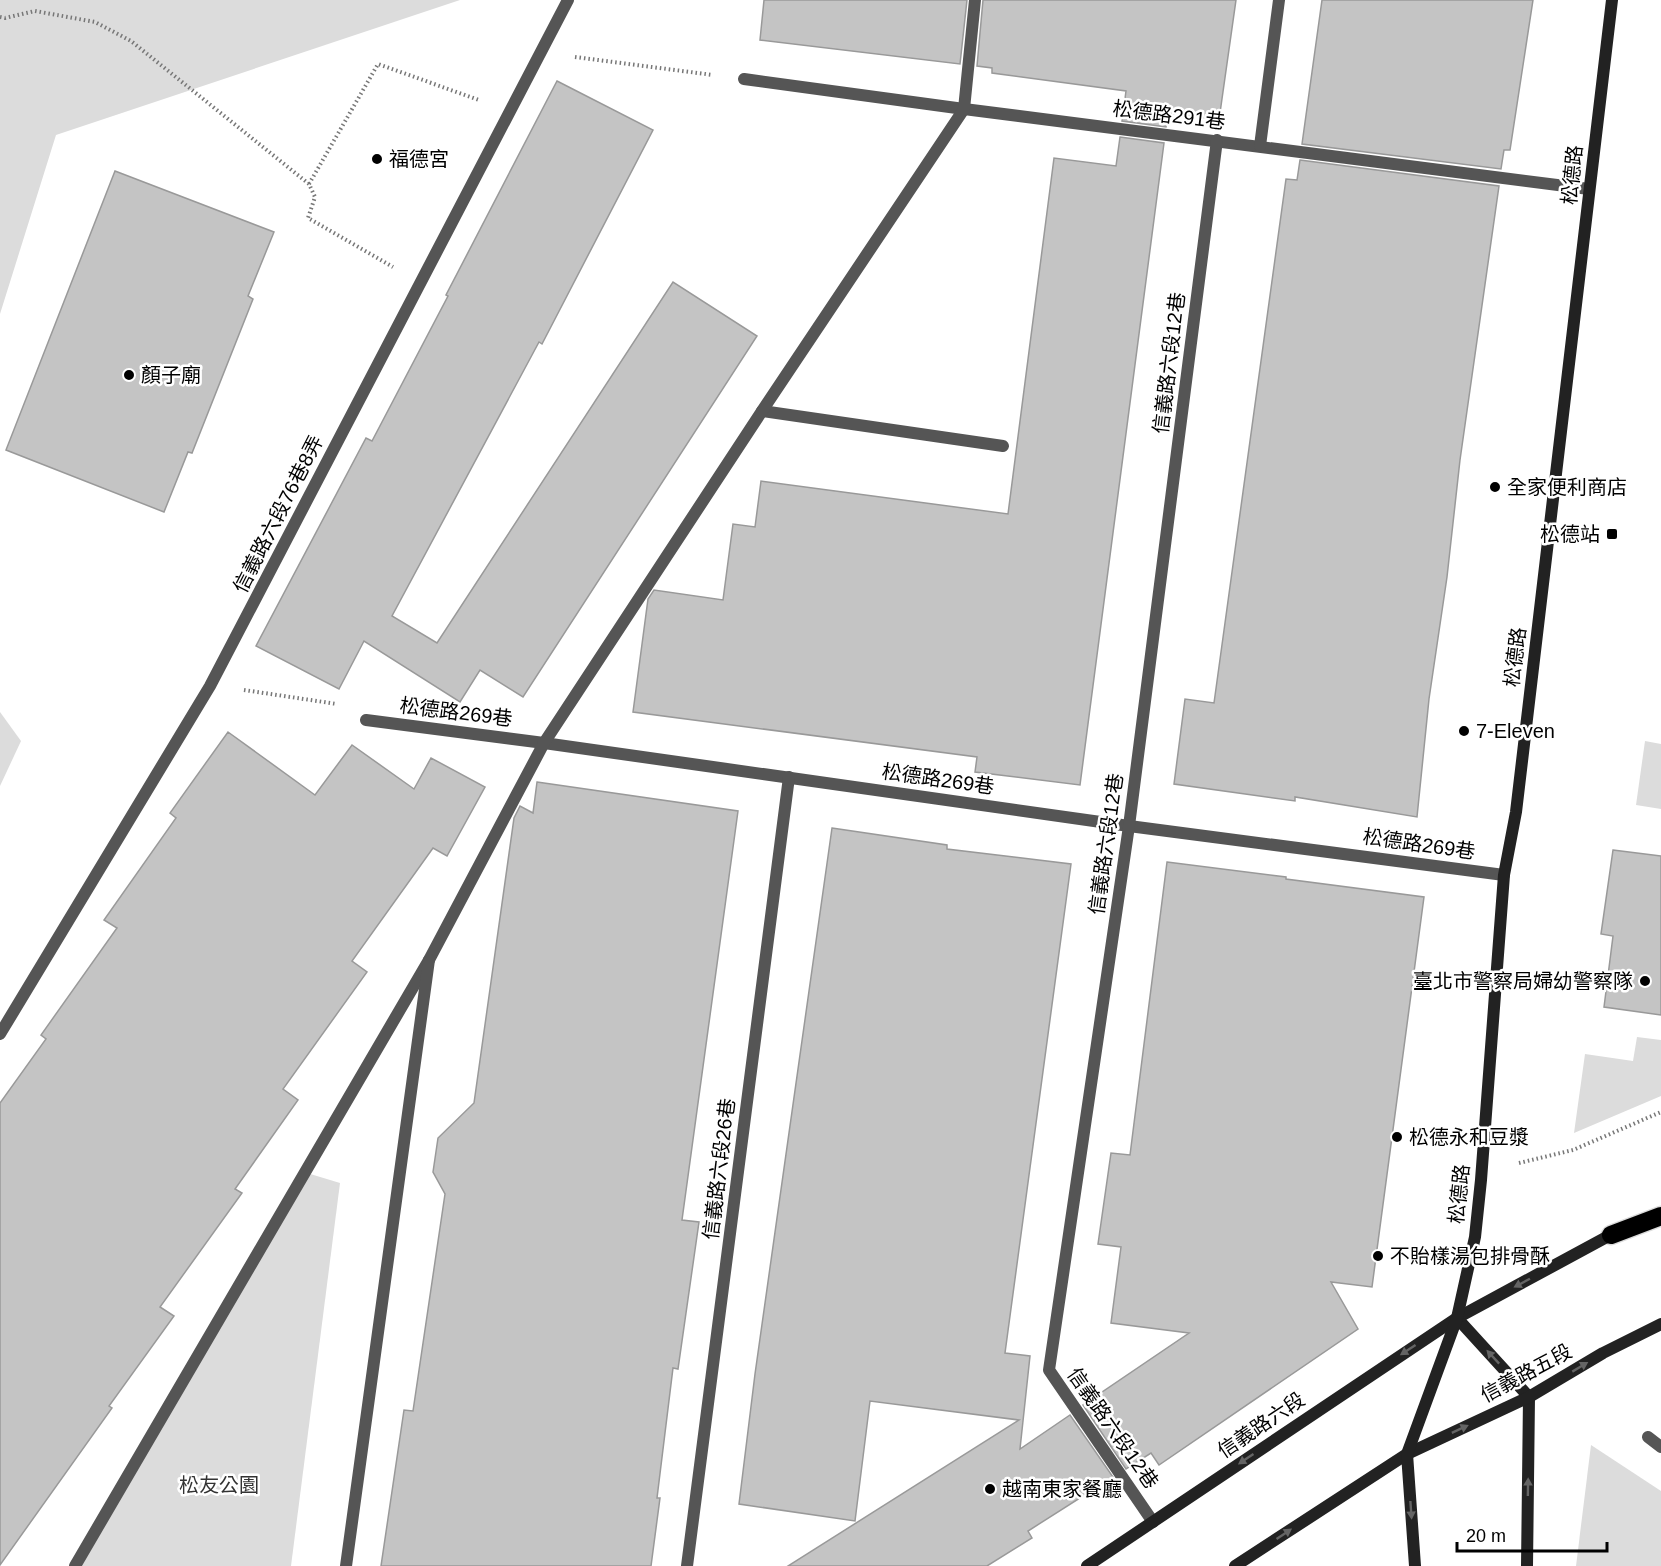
<svg xmlns="http://www.w3.org/2000/svg" width="1661" height="1566" font-family="Arial,'Noto Sans TC',sans-serif">
<rect width="100%" height="100%" fill="#fff"/>
<g fill="#dcdcdc">
<path d="M 0,0 L 460,0 L 56,135 L 0,314 Z"/>
<path d="M 0,712 L 21,741 L 0,786 Z"/>
<path d="M 1645,741 L 1661,744 L 1661,809 L 1636,805 Z"/>
<path d="M 1637,1037 L 1661,1040 L 1661,1096 L 1574,1133 L 1585,1054 L 1633,1061 Z"/>
<path d="M 307,1173 L 340,1183 L 291,1566 L 77,1566 Z"/>
<path d="M 1591,1445 L 1661,1491 L 1661,1566 L 1576,1566 Z"/>
</g>
<g fill="#c4c4c4" stroke="#999" stroke-width="1.5">
<path d="M 764,0 L 967,0 L 960,64 L 760,40 Z"/>
<path d="M 983,0 L 1236,0 L 1219,120 L 1168,113 L 1166,127 L 1122,121 L 1126,91 L 992,73 L 992,68 L 977,66 Z"/>
<path d="M 1322,0 L 1533,0 L 1510,150 L 1504,150 L 1501,169 L 1302,144 Z"/>
<path d="M 557,81 L 653,130 L 542,344 L 539,342 L 392,616 L 437,643 L 673,282 L 757,336 L 523,697 L 480,670 L 460,702 L 364,641 L 339,689 L 256,646 L 366,438 L 372,441 L 448,296 L 446,295 Z"/>
<path d="M 1120,137 L 1164,143 L 1080,785 L 975,772 L 977,757 L 633,712 L 648,599 L 654,590 L 723,600 L 733,524 L 755,527 L 761,481 L 1008,514 L 1054,158 L 1116,166 Z"/>
<path d="M 1300,160 L 1499,186 L 1460,460 L 1447,577 L 1429,699 L 1417,817 L 1295,797 L 1295,801 L 1174,784 L 1185,699 L 1214,703 L 1286,179 L 1297,180 Z"/>
<path d="M 115,171 L 274,232 L 248,296 L 253,299 L 192,453 L 188,452 L 164,512 L 6,450 Z"/>
<path d="M 228,732 L 315,795 L 352,745 L 414,789 L 431,758 L 485,787 L 447,856 L 433,848 L 352,961 L 367,972 L 283,1089 L 298,1100 L 235,1189 L 242,1193 L 160,1307 L 174,1316 L 109,1406 L 112,1408 L 0,1565 L 0,1103 L 46,1039 L 41,1035 L 117,928 L 104,920 L 176,818 L 170,813 Z"/>
<path d="M 537,782 L 738,811 L 682,1220 L 699,1222 L 678,1369 L 673,1368 L 657,1498 L 660,1498 L 651,1566 L 381,1566 L 404,1410 L 413,1411 L 445,1194 L 433,1172 L 438,1138 L 474,1103 L 514,818 L 520,806 L 533,813 Z"/>
<path d="M 832,828 L 947,845 L 947,849 L 1071,864 L 1005,1353 L 1030,1356 L 1020,1449 L 1070,1415 L 1113,1477 L 1028,1531 L 1032,1538 L 987,1566 L 788,1566 L 1019,1420 L 870,1401 L 855,1521 L 739,1504 L 755,1374 Z"/>
<path d="M 1613,850 L 1661,856 L 1661,1015 L 1604,1007 L 1613,936 L 1601,934 Z"/>
<path d="M 1167,862 L 1286,877 L 1286,879 L 1424,897 L 1372,1287 L 1331,1282 L 1358,1329 L 1159,1465 L 1151,1453 L 1126,1469 L 1083,1405 L 1189,1333 L 1111,1323 L 1121,1247 L 1098,1244 L 1111,1153 L 1130,1155 Z"/>
</g>
<g fill="none" stroke-linecap="round" stroke-linejoin="round">
<defs>
<path id="highway" d="M 1611,1235 L 1661,1216"/>
</defs>
<use href="#highway" stroke="#dbdbdb" stroke-width="21"/>
<g stroke="#777" stroke-width="4" stroke-dasharray="1.5 3" stroke-linecap="butt">
<path d="M 0,17 L 5,18 L 35,11 L 95,22 L 131,41 L 309,184 L 315,197 L 308,218 L 393,267"/>
<path d="M 575,57 L 713,75"/>
<path d="M 309,184 L 378,64 L 479,100"/>
<path d="M 244,690 L 337,704"/>
<path d="M 1519,1163 L 1573,1150 L 1661,1112"/>
</g>
<g stroke="#555" stroke-width="12">
<path d="M 744,79 L 964,109 L 1589,189"/>
<path d="M 1260,146 L 1279,0"/>
<path d="M 762,411 L 1003,446"/>
<path d="M 366,720 L 544,743 L 1129,826 L 1504,875"/>
<path d="M 0,1034 L 210,686 L 568,0"/>
<path d="M 1153,1522 L 1049,1370 L 1129,826 L 1217,140"/>
<path d="M 75,1566 L 429,960 L 544,743 L 762,411 L 964,109 L 975,0"/>
<path d="M 687,1566 L 789,777"/>
</g>
<g stroke="#555" stroke-width="12">
<path d="M 1648,1437 L 1661,1447"/>
<path d="M 346,1566 L 429,960"/>
</g>
<g stroke="#222" stroke-width="12">
<path d="M 1457,1318 L 1529,1397 L 1527,1566"/>
<path d="M 1087,1566 L 1457,1318 L 1616,1232"/>
<path d="M 1235,1566 L 1407,1454 L 1529,1397 L 1603,1353 L 1661,1324"/>
<path d="M 1415,1566 L 1407,1454 L 1457,1318 L 1475,1237 L 1481,1180 L 1504,875 L 1516,812 L 1612,0"/>
</g>
<use href="#highway" stroke="#000" stroke-width="18"/>
</g>
<defs><path id="oneway-solid" d="M-6-.8H1V-3.2L6.5 0L1 3.2V.8H-6Z" transform="scale(1.5)"/></defs>
<g fill="#646464">
<use href="#oneway-solid" transform="translate(1522 1283) rotate(152)"/>
<use href="#oneway-solid" transform="translate(1408 1350) rotate(147)"/>
<use href="#oneway-solid" transform="translate(1493 1357) rotate(-133)"/>
<use href="#oneway-solid" transform="translate(1580 1367) rotate(-31)"/>
<use href="#oneway-solid" transform="translate(1460 1429) rotate(-25)"/>
<use href="#oneway-solid" transform="translate(1246 1459) rotate(146)"/>
<use href="#oneway-solid" transform="translate(1528 1487) rotate(-89)"/>
<use href="#oneway-solid" transform="translate(1411 1510) rotate(86)"/>
<use href="#oneway-solid" transform="translate(1284 1534) rotate(-34)"/>
</g>
<g fill="#000" stroke="#fff" stroke-width="2">
<circle cx="377" cy="159" r="6"/>
<circle cx="129" cy="375" r="6"/>
<circle cx="1495" cy="487" r="6"/>
<rect x="1606" y="528" width="12" height="12" rx="3"/>
<circle cx="1464" cy="731" r="6"/>
<circle cx="1645" cy="981" r="6"/>
<circle cx="1397" cy="1137" r="6"/>
<circle cx="1378" cy="1256" r="6"/>
<circle cx="990" cy="1489" r="6"/>
</g>
<g text-anchor="middle" stroke-width="5" stroke-linejoin="round" paint-order="stroke">
<g font-size="20" fill="#000" stroke="#fff">
<text transform="translate(1169 115) rotate(7)" y="7">松德路291巷</text>
<text transform="translate(1572 175) rotate(-84)" y="7">松德路</text>
<text transform="translate(1169 363) rotate(-83)" y="7">信義路六段12巷</text>
<text transform="translate(278 514) rotate(-63)" y="7">信義路六段76巷8弄</text>
<text transform="translate(1515 657) rotate(-83)" y="7">松德路</text>
<text transform="translate(456 712) rotate(7)" y="7">松德路269巷</text>
<text transform="translate(938 779) rotate(8)" y="7">松德路269巷</text>
<text transform="translate(1106 844) rotate(-82)" y="7">信義路六段12巷</text>
<text transform="translate(1419 844) rotate(8)" y="7">松德路269巷</text>
<text transform="translate(719 1169) rotate(-83)" y="7">信義路六段26巷</text>
<text transform="translate(1459 1194) rotate(-84)" y="7">松德路</text>
<text transform="translate(1526 1373) rotate(-28)" y="7">信義路五段</text>
<text transform="translate(1261 1425) rotate(-34)" y="7">信義路六段</text>
<text transform="translate(1113 1428) rotate(55)" y="7">信義路六段12巷</text>
</g>
<g font-size="20" fill="#000" stroke="#fff" text-anchor="start">
<text x="389" y="166">福德宮</text>
<text x="141" y="382">顏子廟</text>
<text x="1507" y="494">全家便利商店</text>
<text x="1600" y="541" text-anchor="end">松德站</text>
<text x="1476" y="738">7-Eleven</text>
<text x="1633" y="988" text-anchor="end">臺北市警察局婦幼警察隊</text>
<text x="1409" y="1144">松德永和豆漿</text>
<text x="1390" y="1263">不貽樣湯包排骨酥</text>
<text x="1002" y="1496">越南東家餐廳</text>
</g>
<g font-size="20" fill="#333" stroke="#fff">
<text x="219" y="1492">松友公園</text>
</g>
</g>
<path d="M1457 1542v9h150v-9" fill="none" stroke="#000000" stroke-width="3"/>
<text x="1466" y="1542" font-size="18" fill="#000000" stroke="#ffffff" stroke-width="4.5" paint-order="stroke">20 m</text>
</svg>
